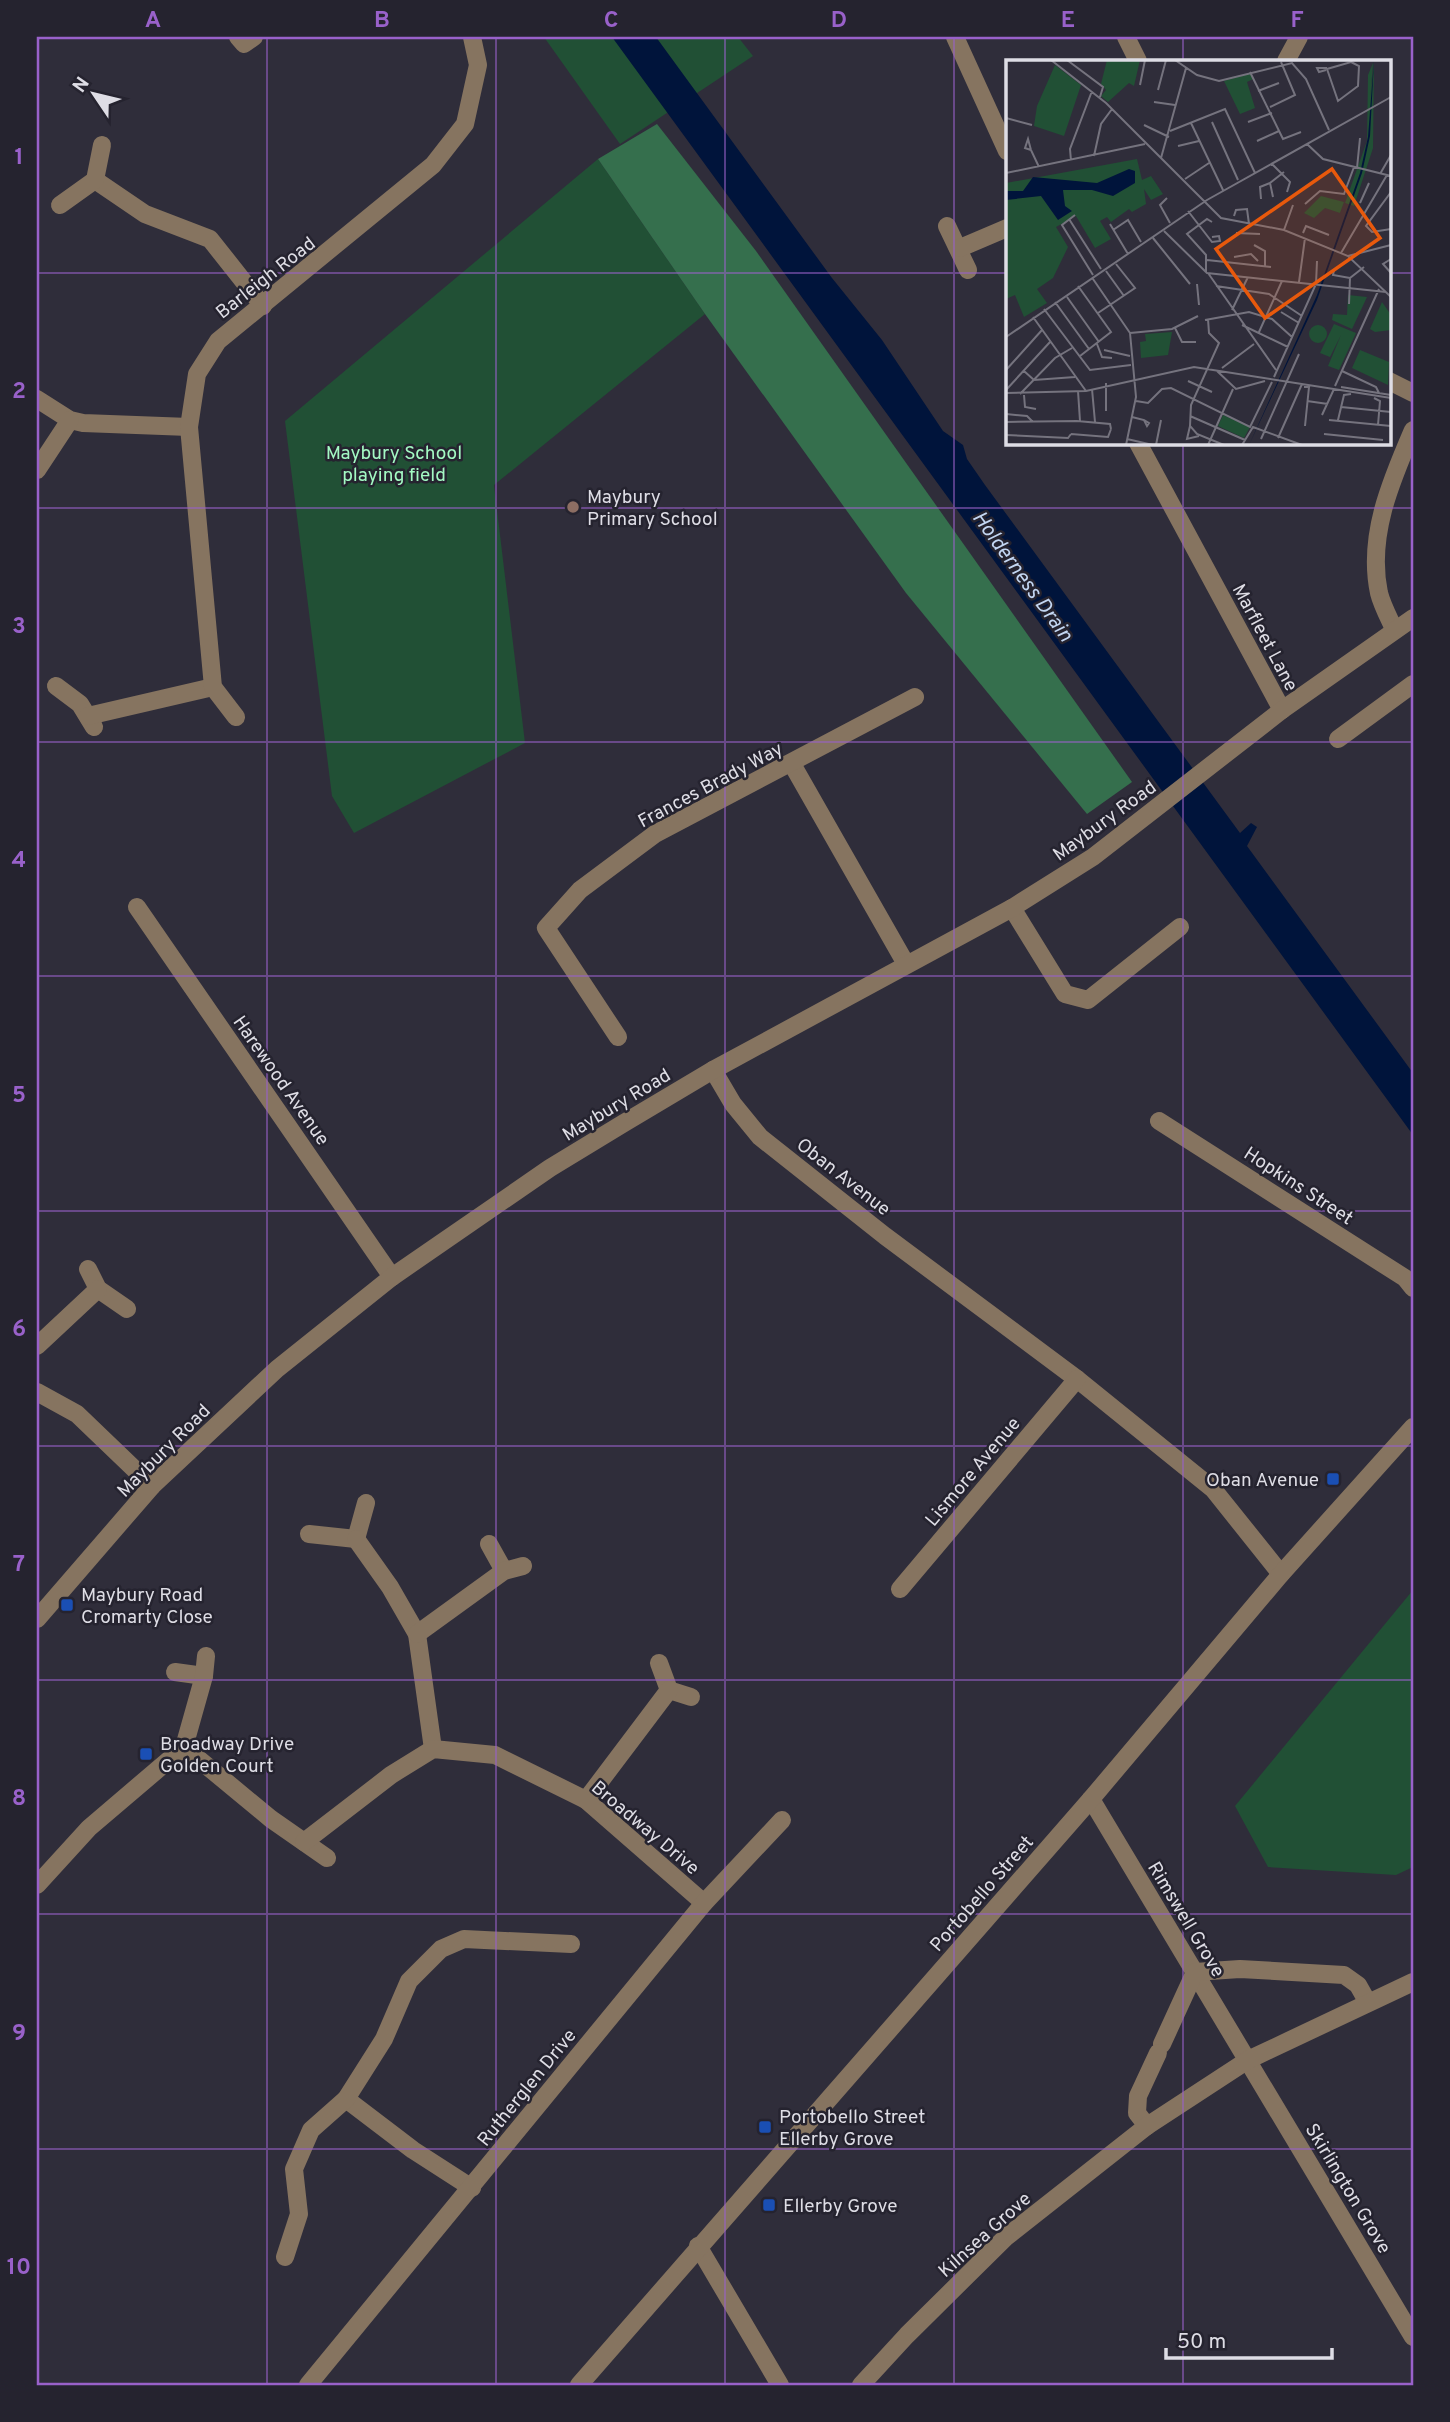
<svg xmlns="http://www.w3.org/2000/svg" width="1450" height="2422" font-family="Overpass,sans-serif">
<rect width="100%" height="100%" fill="#2f2d3a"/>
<g fill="#215035">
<path d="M 544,37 L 738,37 L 753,56 L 620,144 Z"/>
<path d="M 598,159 L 705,314 L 494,485 L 525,743 L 354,833 L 332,796 L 285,421 Z"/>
<path d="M 1413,1590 L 1413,1867 L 1396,1875 L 1268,1867 L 1235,1806 Z"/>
</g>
<path fill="#356f4d" d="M 657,124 L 756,251 L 1132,782 L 1087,814 L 906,593 L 705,314 L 598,159 Z"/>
<path fill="#00143b" d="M 612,37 L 656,37 L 832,278 L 882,340 L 943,431 L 963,445 L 967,459 L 985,485 L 1240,833 L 1251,823 L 1257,827 L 1247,846 L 1413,1073 L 1413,1135 Z"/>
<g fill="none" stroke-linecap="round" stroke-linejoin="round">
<g stroke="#867460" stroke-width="18">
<path d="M 238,37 L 244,44 L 254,37"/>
<path d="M 955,37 L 1007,151"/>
<path d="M 1126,37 L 1138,61"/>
<path d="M 1286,61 L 1299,37"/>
<path d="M 95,180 L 145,214 L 210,239 L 263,306"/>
<path d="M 60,205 L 95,180 L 102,145"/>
<path d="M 947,226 L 968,270"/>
<path d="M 960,248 L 1007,228"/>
<path d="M 1389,381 L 1413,393"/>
<path d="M 37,399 L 70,420 L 83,423 L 189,427"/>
<path d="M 1138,443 L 1282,710"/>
<path d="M 37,470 L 70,420"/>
<path d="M 1394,629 C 1389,618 1382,605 1379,593 C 1367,536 1391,481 1413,430"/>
<path d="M 56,686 L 80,704 L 94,727"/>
<path d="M 88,716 L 213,687"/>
<path d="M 236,717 L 213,687 L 189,427 L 197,374 L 218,341 L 433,165 L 465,124 L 478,65 L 472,37"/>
<path d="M 1338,739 L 1413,684"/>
<path d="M 792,764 L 906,964"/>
<path d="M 137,907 L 392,1277"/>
<path d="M 1012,908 L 1065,994 L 1088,1000 L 1180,927"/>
<path d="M 618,1037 L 546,928 L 580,890 L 655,834 L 915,697"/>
<path d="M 713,1070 L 733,1104 L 760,1137 L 885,1236 L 1077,1379 L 1213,1489 L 1281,1574"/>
<path d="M 1159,1121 L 1405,1278 L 1413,1288"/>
<path d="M 88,1269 L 98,1289 L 127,1309"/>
<path d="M 37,1346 L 98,1289"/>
<path d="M 37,1392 L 77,1414 L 152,1486"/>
<path d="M 309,1534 L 356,1539 L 366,1503"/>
<path d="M 356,1539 L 390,1587 L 417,1634 L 433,1749"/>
<path d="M 489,1544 L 504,1571"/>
<path d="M 900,1589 L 1077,1379"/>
<path d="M 37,1619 L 152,1486 L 277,1369 L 392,1277 L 550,1168 L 624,1123 L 713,1070 L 1012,908 L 1093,857 L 1282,710 L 1413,618"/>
<path d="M 417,1634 L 504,1571 L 523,1566"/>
<path d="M 659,1663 L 669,1690 L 691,1697"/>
<path d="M 175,1672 L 204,1676"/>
<path d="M 184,1747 L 271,1819 L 327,1858"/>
<path d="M 1091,1799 L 1413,2337"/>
<path d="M 586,1800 L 669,1690"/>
<path d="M 304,1842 L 391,1775 L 433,1749 L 495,1755 L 586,1800 L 704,1903"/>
<path d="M 37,1885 L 89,1828 L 184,1747 L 204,1676 L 206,1656"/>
<path d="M 1162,2044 L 1195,1972 L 1240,1969 L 1344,1975 L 1358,1985 L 1367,2001"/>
<path d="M 346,2099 L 413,2150 L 472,2188"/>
<path d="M 1147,2126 L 1137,2113 L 1138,2096 L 1158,2053"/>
<path d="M 698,2246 L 780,2385"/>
<path d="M 285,2257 L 299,2214 L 294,2169 L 311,2130 L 346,2099 L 384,2039 L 409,1981 L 441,1949 L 464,1939 L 571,1944"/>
<path d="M 308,2385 L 704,1903 L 782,1820"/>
<path d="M 579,2385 L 1091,1799 L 1281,1574 L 1413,1427"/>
<path d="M 861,2385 L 907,2335 L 1005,2238 L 1147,2126 L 1248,2060 L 1413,1982"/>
</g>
</g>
<path fill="none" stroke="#9961ca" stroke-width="2" stroke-opacity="0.55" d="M 267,37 L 267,2385M 496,37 L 496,2385M 725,37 L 725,2385M 954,37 L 954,2385M 1183,37 L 1183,61M 37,273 L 1007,273M 1389,273 L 1413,273M 1183,443 L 1183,2385M 37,508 L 1413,508M 37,742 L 1413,742M 37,976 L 1413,976M 37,1211 L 1413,1211M 37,1446 L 1413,1446M 37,1680 L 1413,1680M 37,1914 L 1413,1914M 37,2149 L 1413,2149"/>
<circle fill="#8d6e63" stroke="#25232f" stroke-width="2.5" cx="573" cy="507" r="7"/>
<g fill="#1a4fb4" stroke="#25232f" stroke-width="2.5">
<rect x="1326" y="1472" width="14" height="14" rx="3.5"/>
<rect x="60" y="1598" width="14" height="14" rx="3.5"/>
<rect x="139" y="1747" width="14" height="14" rx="3.5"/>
<rect x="758" y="2120" width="14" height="14" rx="3.5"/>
<rect x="762" y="2198" width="14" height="14" rx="3.5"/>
</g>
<g text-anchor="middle" stroke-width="5" stroke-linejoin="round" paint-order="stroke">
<g font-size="19" fill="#dedde5" stroke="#25232f">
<text transform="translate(265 277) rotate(-38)" y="7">Barleigh Road</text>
<text transform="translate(1266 637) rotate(62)" y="7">Marfleet Lane</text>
<text transform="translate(710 784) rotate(-28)" y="7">Frances Brady Way</text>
<text transform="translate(1104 820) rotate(-36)" y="7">Maybury Road</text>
<text transform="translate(282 1080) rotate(55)" y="7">Harewood Avenue</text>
<text transform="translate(616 1104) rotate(-31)" y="7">Maybury Road</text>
<text transform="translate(844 1176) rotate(38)" y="7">Oban Avenue</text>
<text transform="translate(1299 1185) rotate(33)" y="7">Hopkins Street</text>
<text transform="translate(163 1450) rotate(-45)" y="7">Maybury Road</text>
<text transform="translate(972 1471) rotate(-50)" y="7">Lismore Avenue</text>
<text transform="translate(646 1827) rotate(40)" y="7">Broadway Drive</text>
<text transform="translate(981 1893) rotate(-49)" y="7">Portobello Street</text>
<text transform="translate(1187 1919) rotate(59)" y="7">Rimswell Grove</text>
<text transform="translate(526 2087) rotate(-51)" y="7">Rutherglen Drive</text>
<text transform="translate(1349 2188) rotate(59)" y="7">Skirlington Grove</text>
<text transform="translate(984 2234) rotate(-42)" y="7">Kilnsea Grove</text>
</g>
<g font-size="19" fill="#a3f9c3" stroke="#25232f">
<text x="394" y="459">Maybury School<tspan x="394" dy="22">playing field</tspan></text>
</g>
<g font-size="19" fill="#dedde5" stroke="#25232f" text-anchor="start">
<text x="587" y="503">Maybury<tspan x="587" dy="22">Primary School</tspan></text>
<text x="1319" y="1486" text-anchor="end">Oban Avenue</text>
<text x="81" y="1601">Maybury Road<tspan x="81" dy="22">Cromarty Close</tspan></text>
<text x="160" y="1750">Broadway Drive<tspan x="160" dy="22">Golden Court</tspan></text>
<text x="779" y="2123">Portobello Street<tspan x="779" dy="22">Ellerby Grove</tspan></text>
<text x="783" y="2212">Ellerby Grove</text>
</g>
<g font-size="21" font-style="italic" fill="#c3d6f2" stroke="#25232f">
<text transform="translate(1023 576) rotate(54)" y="7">Holderness Drain</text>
</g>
</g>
<g transform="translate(1006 60)">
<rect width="385" height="385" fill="#2f2d3a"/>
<path d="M 101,0 L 134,0 L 128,26 L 123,23 L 102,42 L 95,36 L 100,30 L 95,24 ZM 368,0 L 367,88 L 348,146 L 339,143 L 361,81 L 362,15 L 367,3 L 364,42 ZM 49,5 L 75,25 L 58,76 L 28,66 L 31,46 ZM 245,13 L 247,19 L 241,22 L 249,48 L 234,54 L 218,21 ZM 131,99 L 136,120 L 145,116 L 157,134 L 145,140 L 138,129 L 140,144 L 126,152 L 123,149 L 105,162 L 101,157 L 94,161 L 105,179 L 89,188 L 70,156 L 50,167 L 62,187 L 47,218 L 31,229 L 41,243 L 18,257 L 9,235 L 0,239 L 0,123 ZM 315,136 L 338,142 L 334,153 L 319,148 L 308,158 L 298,153 ZM 342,235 L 361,237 L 346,269 L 326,260 L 327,254 L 341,255 ZM 376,242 L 385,255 L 385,270 L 369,272 L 364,269 ZM 328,264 L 350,273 L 333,310 L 322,306 L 335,275 L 324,297 L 314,293 ZM303 274a9 9 0 1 1 18 0a9 9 0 1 1-18 0ZM 166,272 L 162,295 L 135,298 L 134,282 L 140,281 L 139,274 ZM 354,290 L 383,302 L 382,325 L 346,308 ZM 217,355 L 244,367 L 238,378 L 212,366 Z" fill="#215035"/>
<path d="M 368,0 L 364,76 L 356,113 L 311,240 L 243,385 L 311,235 L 354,113 L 362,77 ZM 123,109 L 129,111 L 129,123 L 107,136 L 86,130 L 57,130 L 59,146 L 66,151 L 52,160 L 35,136 L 0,140 L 0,131 L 17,131 L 27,117 L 91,123 Z" fill="#00143b"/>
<path fill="none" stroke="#75737e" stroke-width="2" d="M 45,0 L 100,43 L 215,158 L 278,170 L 342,196 L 385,237M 61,0 L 97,27 L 94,37M 169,0 L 191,15 L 213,21 L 286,3 L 300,19 L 323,70M 345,2 L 353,6 L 352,26 L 332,41 L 321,9 ZM 320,10 L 313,12 L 311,8 L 321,8M 244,12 L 277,79 L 295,72M 134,25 L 139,0M 152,30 L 160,0M 252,31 L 273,23M 148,42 L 169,45M 264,47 L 289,35 L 275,2M 0,58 L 26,65M 206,62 L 232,120M 242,62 L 266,53M 185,63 L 217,130M 138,65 L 163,77M 164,71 L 219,49 L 249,113M 251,81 L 273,71M 301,84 L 317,99 L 385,116M 172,86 L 193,81M 25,90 L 22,79 L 19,88 L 25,90 L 33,107M 88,96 L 95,64 L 106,49M 155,98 L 180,8M 65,101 L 64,89 L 86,31M 266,104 L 284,122 L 281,132M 351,108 L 354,78M 0,113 L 139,84M 374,114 L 385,95M 179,119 L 203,103M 385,132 L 360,166 L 366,172 L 385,169M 267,137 L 264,123 L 278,112M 161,138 L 154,145 L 164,163M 255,139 L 254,127 L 264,123M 354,143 L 363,123M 299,144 L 314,131 L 338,134 L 348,107M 182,151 L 206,182 L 214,181 L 213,176 L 206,177M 69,155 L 56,165 L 87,215M 228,156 L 230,150 L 241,149 L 243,164M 63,159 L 95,209M 104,164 L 122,194M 107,170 L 122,160 L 135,182M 278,170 L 287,145M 158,171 L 201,213 L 380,232M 230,173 L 254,174M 297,173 L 300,166 L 323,175M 147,178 L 184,224M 248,185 L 259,191 L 259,206M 335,193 L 381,115M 342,196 L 385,185M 228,197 L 245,194 L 252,201M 385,199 L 377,204 L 385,213M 201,200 L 265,207M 328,210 L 327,215 L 344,218M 100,211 L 118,236M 200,212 L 200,195 L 181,174 L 201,159 L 206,162M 202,213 L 270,310M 87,219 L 124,273 L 130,337 L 120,385M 293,222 L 299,178M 191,224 L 193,245M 72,226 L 105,272 L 74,296M 210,226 L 263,234 L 296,256M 61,237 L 93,282M 49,242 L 83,289M 343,244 L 344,218 L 358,207M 38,249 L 84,310 L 125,305M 226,250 L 242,217M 275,252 L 293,263M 92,253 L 129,228 L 110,204M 27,257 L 80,331M 202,259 L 203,273 L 213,283 L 185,345 L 184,366 L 191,374 L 218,385M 199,260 L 243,252 L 266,259 L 286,277M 236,265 L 282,287M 169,268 L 176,282 L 190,282M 253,272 L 276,221M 124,273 L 166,269 L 192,256M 0,277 L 201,140 L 385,37M 91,284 L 96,297 L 106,298M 98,290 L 124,296M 216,308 L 248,284M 0,310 L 36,270M 18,311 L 28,320 L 69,317M 211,311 L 230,329 L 259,321M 336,311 L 370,327 L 373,333M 268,317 L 310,224 L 311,201M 182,321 L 206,332M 329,326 L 373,229M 298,327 L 303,327 L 299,366M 335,327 L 385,335M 86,329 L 89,362M 0,330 L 44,282M 72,331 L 74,361M 0,333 L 80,331 L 188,307 L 385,338M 14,334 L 49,298 L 66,288M 18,335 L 19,347 L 30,349M 368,338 L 374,341 L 372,365M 130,341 L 142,343 L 156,329 L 165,328 L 244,367 L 266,322M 301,341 L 322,344M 335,347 L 385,352M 100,351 L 100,323M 0,354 L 21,356 L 27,362M 316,355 L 328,329M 184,356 L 239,380M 126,357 L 138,360 L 141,366 L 143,363 L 138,360M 323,360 L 385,366M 332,360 L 338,335 L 345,334M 0,362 L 71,361 L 104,364 L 105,369M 184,366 L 181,379 L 193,376M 65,374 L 102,377 L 105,369M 318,374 L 377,380M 0,375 L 62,378 L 65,374M 272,378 L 296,324M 121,379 L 147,385M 255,379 L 293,294M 150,385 L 155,360M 202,385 L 227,329M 236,385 L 247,367 L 296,385"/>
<path fill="#e8590c" fill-opacity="0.15" stroke="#e8590c" stroke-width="3.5" d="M 326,109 L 374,178 L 259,258 L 210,189 Z"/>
<rect width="385" height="385" fill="none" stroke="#dedde5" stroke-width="3.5"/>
</g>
<rect width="1450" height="2422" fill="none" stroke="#25232f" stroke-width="77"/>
<g transform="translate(94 94) rotate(305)" stroke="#25232f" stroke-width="5" paint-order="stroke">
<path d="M0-5L12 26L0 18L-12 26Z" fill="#dedde5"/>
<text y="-10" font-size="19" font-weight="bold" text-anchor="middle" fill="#dedde5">N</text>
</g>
<path d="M1166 2348v10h166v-10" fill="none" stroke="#dedde5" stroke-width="3.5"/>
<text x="1177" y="2348" font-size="21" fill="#dedde5" stroke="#25232f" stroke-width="5" paint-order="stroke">50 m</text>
<rect x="38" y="38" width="1374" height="2346" fill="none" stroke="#9961ca" stroke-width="2.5"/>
<g font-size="23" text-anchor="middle" font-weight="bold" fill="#9961ca">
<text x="153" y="27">A</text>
<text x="382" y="27">B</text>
<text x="611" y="27">C</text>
<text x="839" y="27">D</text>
<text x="1068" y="27">E</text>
<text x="1297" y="27">F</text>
<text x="19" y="164">1</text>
<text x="19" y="398">2</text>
<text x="19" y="633">3</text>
<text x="19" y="867">4</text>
<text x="19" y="1102">5</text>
<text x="19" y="1336">6</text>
<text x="19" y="1571">7</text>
<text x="19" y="1805">8</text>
<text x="19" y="2040">9</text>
<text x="19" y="2274">10</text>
</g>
</svg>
